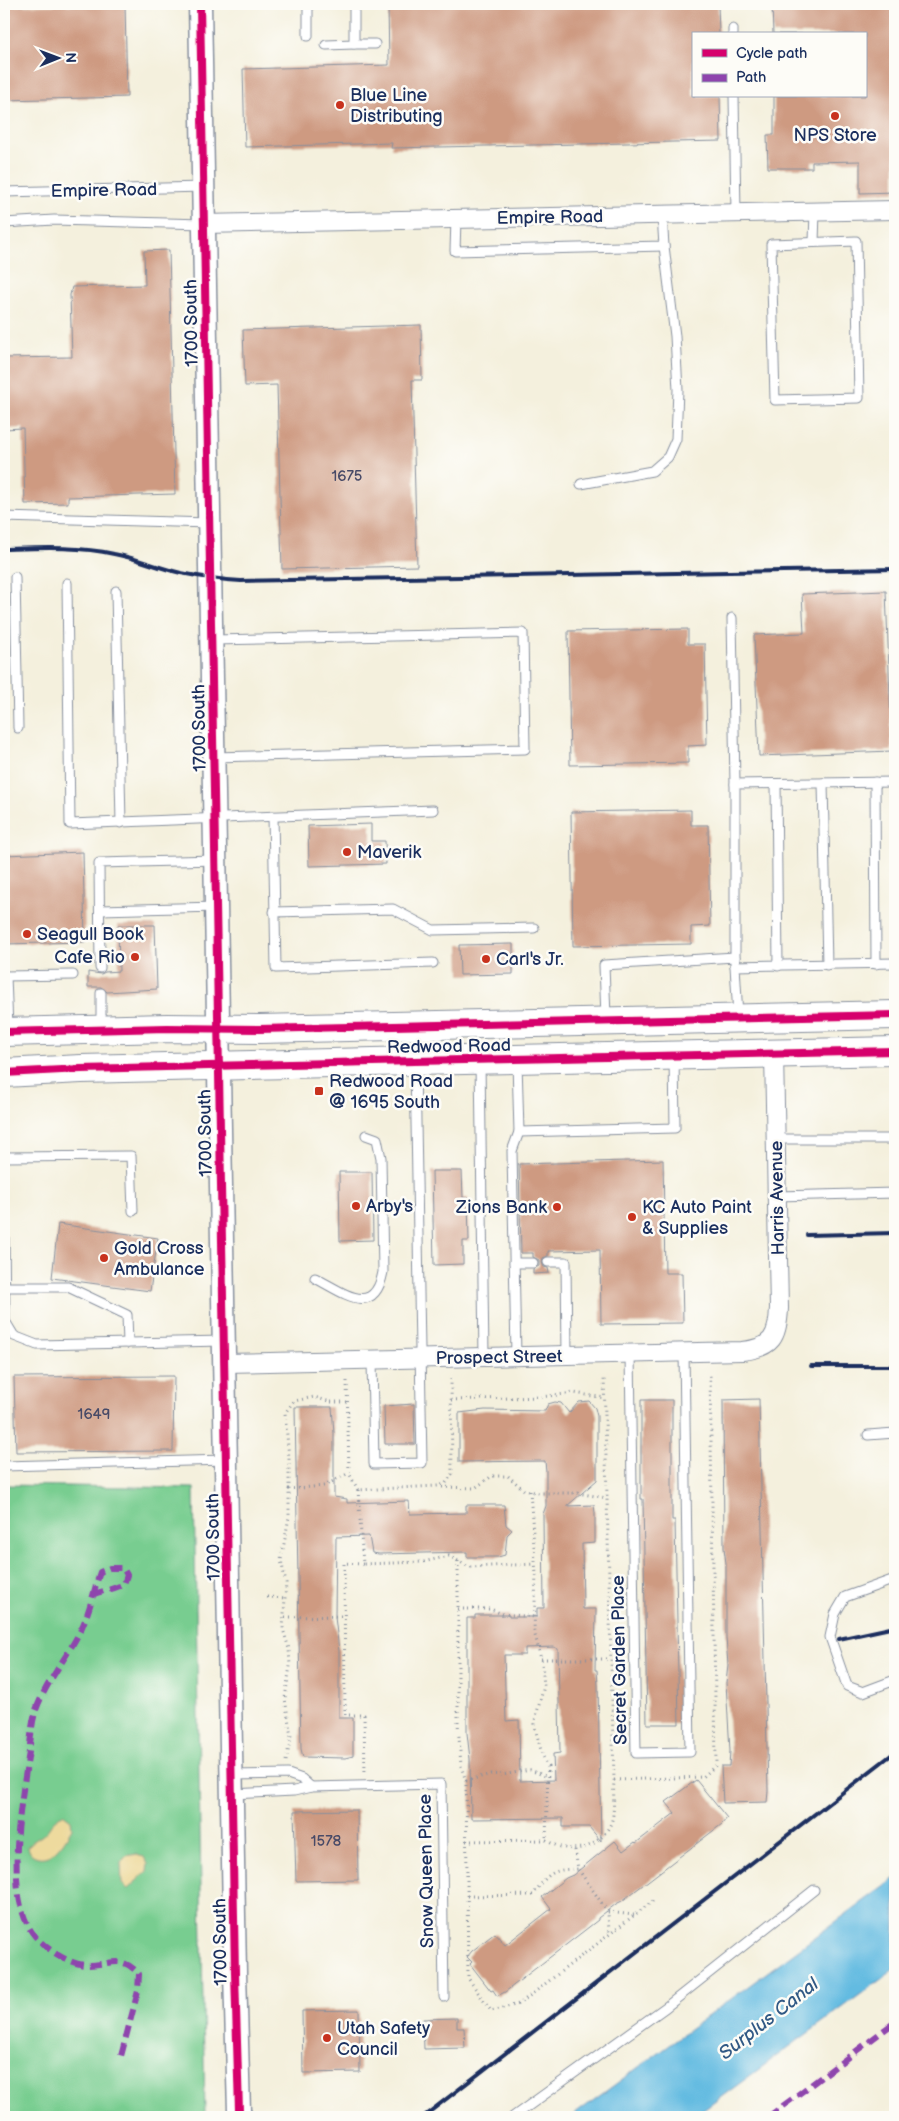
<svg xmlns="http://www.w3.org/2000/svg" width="899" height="2121" font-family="'Balsamiq Sans',sans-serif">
<rect width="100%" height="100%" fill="#fdfcf7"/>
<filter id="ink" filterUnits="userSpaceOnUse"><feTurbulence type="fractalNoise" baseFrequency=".02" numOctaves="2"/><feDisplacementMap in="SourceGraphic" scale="10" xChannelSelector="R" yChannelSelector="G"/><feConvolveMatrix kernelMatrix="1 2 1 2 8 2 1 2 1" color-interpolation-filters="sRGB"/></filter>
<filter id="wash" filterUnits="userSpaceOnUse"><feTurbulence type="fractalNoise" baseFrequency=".0096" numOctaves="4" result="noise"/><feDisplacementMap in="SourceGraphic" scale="20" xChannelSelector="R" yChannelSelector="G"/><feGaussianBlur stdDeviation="1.12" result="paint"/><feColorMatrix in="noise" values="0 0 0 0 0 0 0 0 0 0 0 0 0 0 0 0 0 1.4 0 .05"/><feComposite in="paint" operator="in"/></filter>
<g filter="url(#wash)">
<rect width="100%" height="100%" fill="#f4f0dd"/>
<path fill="#78cd90" stroke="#4a7e77" d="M 4,1485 L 194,1488 L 205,2117 L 4,2117 Z"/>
<g fill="#eeda9e" stroke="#84847e">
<path d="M 63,1814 L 71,1820 L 72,1828 C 65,1840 52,1863 35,1856 C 30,1854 29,1851 28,1846 C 33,1840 40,1838 45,1833 C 51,1827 54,1817 63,1814 Z"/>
<path d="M 137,1854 L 143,1856 L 148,1864 L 147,1871 L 128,1889 L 122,1884 L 121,1863 L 126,1856 Z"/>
</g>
<path fill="#64bbe1" stroke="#4075a0" d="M 895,1878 L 895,1969 L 694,2117 L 571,2117 Z"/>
<g id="blocks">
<g fill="#ce9a81" fill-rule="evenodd">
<path d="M 125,4 L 127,97 L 4,100 L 4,6 Z"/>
<path d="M 388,4 L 718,4 L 719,34 L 693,34 L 693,96 L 720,96 L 721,141 L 391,148 L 392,143 L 245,147 L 243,69 L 389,65 Z"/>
<path d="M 772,4 L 895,4 L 895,192 L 860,193 L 860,161 L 812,162 L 812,168 L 768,168 L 767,135 L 774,135 L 774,96 L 865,96 L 865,34 L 773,34 Z"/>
<path d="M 169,250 L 175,494 L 68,497 L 68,503 L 25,504 L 23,428 L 4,429 L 4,358 L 72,357 L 70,295 L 72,287 L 145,285 L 144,251 Z"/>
<path d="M 421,325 L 422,380 L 412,380 L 417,566 L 282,569 L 277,385 L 245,386 L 243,330 Z"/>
<path d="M 886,591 L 892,751 L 759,756 L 754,635 L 804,633 L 802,594 Z"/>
<path d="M 688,629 L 688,644 L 705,644 L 707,745 L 688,746 L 688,763 L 570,765 L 568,631 Z"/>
<path d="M 691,810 L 691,825 L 708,825 L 710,926 L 691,927 L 691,944 L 573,946 L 571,812 Z"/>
<path d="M 371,824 L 371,841 L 385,841 L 386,864 L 309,866 L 308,826 Z"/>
<path d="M 83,852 L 85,942 L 4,944 L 4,855 Z"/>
<path d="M 118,925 L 155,925 L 157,989 L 107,992 L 101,987 L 88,987 L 88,972 L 101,974 L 105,972 L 119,971 Z"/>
<path d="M 513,944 L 513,974 L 460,975 L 459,945 Z"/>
<path d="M 663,1160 L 665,1273 L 682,1273 L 683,1323 L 601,1324 L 600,1250 L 548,1251 L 548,1256 L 543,1258 L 542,1262 L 544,1267 L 548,1268 L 549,1273 L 533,1274 L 533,1269 L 539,1266 L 539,1260 L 533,1257 L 533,1253 L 521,1253 L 519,1164 Z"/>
<path d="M 432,1171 L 462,1171 L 463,1198 L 468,1198 L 469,1241 L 463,1241 L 463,1264 L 434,1265 Z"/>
<path d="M 339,1172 L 372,1172 L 373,1240 L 340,1241 Z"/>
<path d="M 58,1224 L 158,1238 L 150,1291 L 52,1278 Z"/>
<path d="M 174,1376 L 173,1451 L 16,1452 L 14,1377 Z"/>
<path d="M 759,1399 L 768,1791 L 767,1802 L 723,1803 L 721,1766 L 729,1766 L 730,1751 L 726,1683 L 728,1665 L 726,1638 L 726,1563 L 724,1548 L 723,1400 Z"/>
<path d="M 641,1400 L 672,1400 L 672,1520 L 675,1520 L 679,1724 L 647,1724 L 643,1499 L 641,1499 Z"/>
<path d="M 589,1401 L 595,1408 L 597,1416 L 597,1480 L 567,1506 L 594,1505 L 595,1513 L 595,1543 L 582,1544 L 583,1609 L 596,1609 L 595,1670 L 597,1670 L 598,1685 L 601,1841 L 589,1827 L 563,1827 L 563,1818 L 471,1819 L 470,1759 L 467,1733 L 467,1618 L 475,1618 L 475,1615 L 509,1615 L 509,1617 L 537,1617 L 537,1608 L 544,1608 L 543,1514 L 546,1506 L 546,1471 L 545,1461 L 459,1462 L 459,1413 L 485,1410 L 545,1411 L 548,1404 L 555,1402 L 561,1403 L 569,1413 L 579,1402 ZM 554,1647 L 558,1649 L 560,1753 L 553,1754 L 554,1780 L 520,1781 L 519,1720 L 506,1721 L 504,1655 L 525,1655 L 525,1648 Z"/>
<path d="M 414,1404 L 415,1444 L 385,1444 L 384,1406 Z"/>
<path d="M 295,1407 L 332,1407 L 334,1433 L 334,1497 L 347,1499 L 347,1503 L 409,1501 L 410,1514 L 466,1513 L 466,1505 L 504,1505 L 506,1525 L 512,1530 L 507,1535 L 505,1555 L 498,1557 L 467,1557 L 467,1552 L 379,1554 L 372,1553 L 369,1536 L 336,1537 L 335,1617 L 339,1651 L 339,1718 L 353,1718 L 353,1756 L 345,1758 L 303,1757 L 301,1749 Z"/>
<path d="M 696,1780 L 727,1818 L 722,1824 L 622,1901 L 616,1904 L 598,1918 L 598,1920 L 505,1992 L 497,1996 L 493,1990 L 491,1991 L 470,1964 L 472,1962 L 467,1957 L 472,1951 L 495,1933 L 505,1945 L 551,1909 L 542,1897 L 566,1878 L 573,1875 L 615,1841 L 623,1851 L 635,1842 L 636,1843 L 675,1813 L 666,1802 Z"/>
<path d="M 357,1810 L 358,1880 L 296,1881 L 294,1811 Z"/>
<path d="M 359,2010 L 360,2072 L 303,2073 L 302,2011 Z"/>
<path d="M 457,2018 L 457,2028 L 464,2028 L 465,2048 L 424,2049 L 423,2019 Z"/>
</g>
</g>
</g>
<g filter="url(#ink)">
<use href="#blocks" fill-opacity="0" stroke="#88909e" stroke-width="1"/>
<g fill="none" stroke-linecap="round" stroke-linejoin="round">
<defs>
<g id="service">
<path d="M 308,4 L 308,36"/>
<path d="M 733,29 L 733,34"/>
<path d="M 354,44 L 375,44"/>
<path d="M 326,45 L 354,44 L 354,4"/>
<path d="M 734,96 L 736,213"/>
<path d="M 4,192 L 203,187"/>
<path d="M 456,219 L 455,251 L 664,246 L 662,215"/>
<path d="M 4,223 L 54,220 L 204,224"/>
<path d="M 856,241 L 859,398 L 775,400 L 771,244 Z"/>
<path d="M 814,242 L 815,212"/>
<path d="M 581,484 L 652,471 L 668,457 L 676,439 L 678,390 L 675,336 L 664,246"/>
<path d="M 4,517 L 209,523"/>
<path d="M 15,577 L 18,728"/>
<path d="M 67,583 L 70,824 L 433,810"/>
<path d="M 116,591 L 121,823"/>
<path d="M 732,618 L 735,784"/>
<path d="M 213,640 L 523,633 L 525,749 L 214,757"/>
<path d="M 875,782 L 876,964"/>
<path d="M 895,782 L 735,784 L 735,966 L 895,963"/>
<path d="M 823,783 L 827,965"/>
<path d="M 776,784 L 778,966"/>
<path d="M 273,816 L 276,968 L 433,963"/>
<path d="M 100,910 L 217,907"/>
<path d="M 274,912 L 393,909 L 433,930 L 534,928"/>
<path d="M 735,966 L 738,1016"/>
<path d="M 100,968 L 99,863 L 216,860"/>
<path d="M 4,976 L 73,975"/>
<path d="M 6,976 L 8,1028"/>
<path d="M 101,993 L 101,1028"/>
<path d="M 606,1017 L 604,965 L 735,957"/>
<path d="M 480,1062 L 484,1357"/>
<path d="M 517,1062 L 519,1132 L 675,1128 L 674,1057"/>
<path d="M 776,1139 L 895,1139"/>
<path d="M 4,1157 L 131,1156 L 133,1211"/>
<path d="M 777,1196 L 895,1193"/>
<path d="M 4,1232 L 5,1321 L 14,1336 L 37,1345 L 223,1341"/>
<path d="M 548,1262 L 566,1262 L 567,1355"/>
<path d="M 514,1263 L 533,1263"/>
<path d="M 315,1278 C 343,1292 374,1319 383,1272 L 381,1158 L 377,1139 L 366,1135"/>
<path d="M 5,1287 L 68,1287 L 127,1315 L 128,1343"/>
<path d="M 630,1354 L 636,1753 L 690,1752 L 684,1352"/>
<path d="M 516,1356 L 512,1151 L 519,1132"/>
<path d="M 372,1360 L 374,1464 L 422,1463 L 415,1065"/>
<path d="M 868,1435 L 895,1433"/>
<path d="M 4,1466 L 226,1460"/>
<path d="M 895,1579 L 845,1597 L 835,1614 L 830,1637 L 847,1686 L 863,1692 L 895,1680"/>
<path d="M 233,1775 L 288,1774 L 302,1779 L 311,1787"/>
<path d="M 232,1794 L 294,1791 L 311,1787 L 441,1784 L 444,1997"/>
<path d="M 513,2117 L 666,2007 L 814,1890"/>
</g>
<g id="minor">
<path d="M 204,224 L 895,210"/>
<path d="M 225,1363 L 742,1351 C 772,1348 778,1337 779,1308 L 774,1054"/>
</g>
<path id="tertiary" d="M 200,4 L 235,1973 L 239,2111 L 241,2117"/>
<g id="primary">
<path d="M 4,1032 L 167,1028 L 259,1029 L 895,1015"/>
<path d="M 4,1073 L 81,1069 L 414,1061 L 895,1051"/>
</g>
</defs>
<use href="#service" stroke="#88909e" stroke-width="11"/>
<use href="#minor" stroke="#88909e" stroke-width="20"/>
<use href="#tertiary" stroke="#88909e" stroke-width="25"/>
<use href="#primary" stroke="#88909e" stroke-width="30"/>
<g stroke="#88909e" stroke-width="3" stroke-dasharray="1 4" stroke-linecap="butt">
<path d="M 347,1381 L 349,1473 L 358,1490 L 439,1486 L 446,1483 L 452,1474 L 451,1379"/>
<path d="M 451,1400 L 540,1397 L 574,1393 L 605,1398"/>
<path d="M 442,1487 L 475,1488 L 492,1476 L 508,1476 L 524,1490 L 539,1493 L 577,1493 L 607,1498"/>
<path d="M 288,1489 L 324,1486 L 349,1473"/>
<path d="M 358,1490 L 363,1564 L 423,1562 L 449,1556 L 469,1567 L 535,1564"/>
<path d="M 530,1491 L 536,1574 L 534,1631 L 542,1663 L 544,1686 L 534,1724 L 542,1754 L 548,1767 L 546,1840"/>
<path d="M 458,1561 L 458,1722 L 461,1766 L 466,1781 L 468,1978 L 491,2011 L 519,2004 L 654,1900"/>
<path d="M 363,1564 L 344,1563 L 345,1715 L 364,1715 L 365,1774"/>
<path d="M 267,1597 L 286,1598"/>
<path d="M 458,1609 L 491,1609 L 502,1614 L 535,1617"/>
<path d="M 285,1617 L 344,1616"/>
<path d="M 541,1659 L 611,1659"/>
<path d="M 286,1761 L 291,1737 L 285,1698 L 290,1666 L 289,1649 L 283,1629 L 286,1583 L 281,1560 L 289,1517 L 289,1458 L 285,1413 L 294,1401 L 314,1397 L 331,1402 L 347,1402"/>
<path d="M 614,1780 L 703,1777 L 716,1765 L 710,1374"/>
<path d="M 466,1781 L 491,1774 L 502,1775 L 530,1770 L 548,1777"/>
<path d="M 466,1841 L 546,1840 C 570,1856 599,1850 611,1823 C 615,1814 613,1791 614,1780 L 604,1376"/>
<path d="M 575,1850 L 578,1869 L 608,1912 L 609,1934"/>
<path d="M 467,1896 L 533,1895 C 548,1874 551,1869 578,1869"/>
<path d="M 608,1912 L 634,1915"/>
</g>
<use href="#service" stroke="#fff" stroke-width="9"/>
<use href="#minor" stroke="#fff" stroke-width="18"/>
<use href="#tertiary" stroke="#fff" stroke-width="22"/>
<use href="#primary" stroke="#fff" stroke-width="28"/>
<g stroke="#1b2f5e" stroke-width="4">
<path d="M 4,549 C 40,548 78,546 114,554 C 137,558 158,568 181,573 C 201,577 221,580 241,581 L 895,569"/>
<path d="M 807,1235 L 895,1233"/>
<path d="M 811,1366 L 895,1366"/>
<path d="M 839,1639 L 895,1627"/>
<path d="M 423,2117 L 895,1752"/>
</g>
<g stroke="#8e44ad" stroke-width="6" stroke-dasharray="12 6" stroke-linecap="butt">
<path d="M 92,1595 C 103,1590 113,1590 124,1584 L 127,1575 L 123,1568 L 110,1568 L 100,1572 C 94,1590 90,1610 82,1627 C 69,1655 47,1680 36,1710 C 31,1724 31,1743 28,1758 C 21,1803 3,1899 35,1936 C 46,1949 70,1965 87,1965 C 111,1965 121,1954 139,1974 L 138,1991 L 120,2060"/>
<path d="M 768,2117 L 895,2022"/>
</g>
<defs>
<g id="cycleway">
<path d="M 200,4 L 235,1973 L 239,2111 L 241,2117"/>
<path d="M 4,1032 L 167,1028 L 259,1029 L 895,1015"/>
<path d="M 4,1073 L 81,1069 L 414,1061 L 895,1051"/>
</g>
</defs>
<use href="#cycleway" stroke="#fdfcf7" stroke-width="11"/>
<use href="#cycleway" stroke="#d6006c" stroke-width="8"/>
</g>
</g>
<g fill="#c8321e" stroke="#fdfcf7" stroke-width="2">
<circle cx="340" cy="105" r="5"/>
<circle cx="835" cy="116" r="5"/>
<circle cx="347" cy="852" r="5"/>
<circle cx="27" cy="934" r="5"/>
<circle cx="135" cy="957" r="5"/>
<circle cx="486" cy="959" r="5"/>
<rect x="314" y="1086" width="10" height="10" rx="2.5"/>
<circle cx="356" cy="1206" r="5"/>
<circle cx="557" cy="1207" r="5"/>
<circle cx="632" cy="1217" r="5"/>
<circle cx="104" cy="1258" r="5"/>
<circle cx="327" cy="2038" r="5"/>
</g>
<g text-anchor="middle" stroke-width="5" stroke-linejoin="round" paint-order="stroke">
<g font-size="15" fill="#484a67">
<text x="347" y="481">1675</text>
<text x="94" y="1419">1649</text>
<text x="326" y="1846">1578</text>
</g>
<g font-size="18" fill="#1b2f5e" stroke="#fdfcf7" text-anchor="start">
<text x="350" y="101">Blue Line<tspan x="350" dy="21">Distributing</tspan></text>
<text x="835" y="141" text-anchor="middle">NPS Store</text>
<text x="357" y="858">Maverik</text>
<text x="37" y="940">Seagull Book</text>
<text x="125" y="963" text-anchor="end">Cafe Rio</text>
<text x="496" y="965">Carl's Jr.</text>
<text x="329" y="1087">Redwood Road<tspan x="329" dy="21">@ 1695 South</tspan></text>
<text x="366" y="1212">Arby's</text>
<text x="547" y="1213" text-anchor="end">Zions Bank</text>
<text x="642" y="1213">KC Auto Paint<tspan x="642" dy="21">&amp; Supplies</tspan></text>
<text x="114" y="1254">Gold Cross<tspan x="114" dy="21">Ambulance</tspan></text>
<text x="337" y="2034">Utah Safety<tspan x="337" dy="21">Council</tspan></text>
</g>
<g font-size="18" fill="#1b2f5e" stroke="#fdfcf7">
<text transform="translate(104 190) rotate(-1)" y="6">Empire Road</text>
<text transform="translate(550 217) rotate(-1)" y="6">Empire Road</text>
<text transform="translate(191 323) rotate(-91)" y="6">1700 South</text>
<text transform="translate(199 728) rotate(-91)" y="6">1700 South</text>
<text transform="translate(449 1046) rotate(-1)" y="6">Redwood Road</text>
<text transform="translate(205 1133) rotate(-91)" y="6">1700 South</text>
<text transform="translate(777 1198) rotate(-91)" y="6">Harris Avenue</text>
<text transform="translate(499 1357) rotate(-1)" y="6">Prospect Street</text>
<text transform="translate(213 1537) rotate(-91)" y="6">1700 South</text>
<text transform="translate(619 1660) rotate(-91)" y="6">Secret Garden Place</text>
<text transform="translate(426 1871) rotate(-91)" y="6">Snow Queen Place</text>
<text transform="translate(220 1942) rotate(-91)" y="6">1700 South</text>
</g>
<g font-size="19" font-style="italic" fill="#315985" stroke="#fdfcf7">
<text transform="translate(768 2018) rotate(-38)" y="7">Surplus Canal</text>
</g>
</g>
<rect width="899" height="2121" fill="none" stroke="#fdfcf7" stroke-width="20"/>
<rect x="692" y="32" width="175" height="65" fill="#fdfcf7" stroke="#a3aaba"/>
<rect x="702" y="49" width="25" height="8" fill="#d6006c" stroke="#a3aaba"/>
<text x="736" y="58" font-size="15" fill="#1b2f5e">Cycle path</text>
<rect x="702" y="74" width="25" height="8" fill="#8e44ad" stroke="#a3aaba"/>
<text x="736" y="82" font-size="15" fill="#1b2f5e">Path</text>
<g transform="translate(58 58) rotate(89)" stroke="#fdfcf7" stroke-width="4" paint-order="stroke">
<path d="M0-4L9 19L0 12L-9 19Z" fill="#1b2f5e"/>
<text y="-8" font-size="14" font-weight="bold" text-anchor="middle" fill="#1b2f5e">N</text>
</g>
</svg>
